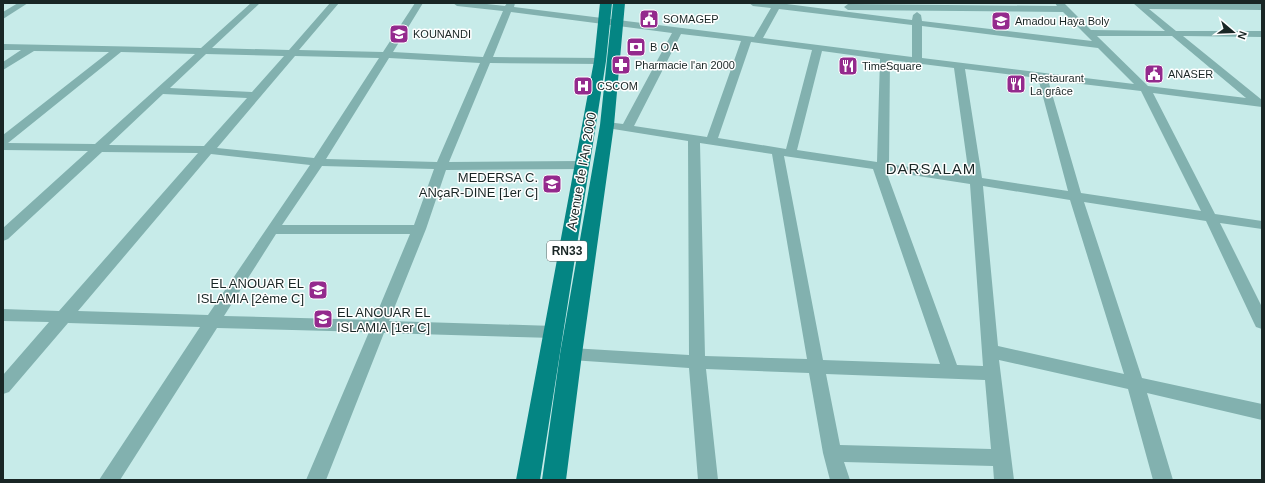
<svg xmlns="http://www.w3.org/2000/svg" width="1265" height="483" font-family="Arial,sans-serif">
<rect width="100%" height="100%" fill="#c7ebe9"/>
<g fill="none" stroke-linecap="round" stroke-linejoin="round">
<g fill="#82b1af" fill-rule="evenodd">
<path d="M 18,3 L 28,3 L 3,19 L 3,12 Z"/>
<path d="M 251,3 L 260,3 L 212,48 L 289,50 L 330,3 L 339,3 L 299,50 L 383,52 L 415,3 L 423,3 L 393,52 L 483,57 L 503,11 L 457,6 L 453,3 L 478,3 L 505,6 L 507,3 L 515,3 L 514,7 L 754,37 L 771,8 L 753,6 L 749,3 L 779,3 L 912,20 L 913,15 L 917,12 L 921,15 L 922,21 L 1092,41 L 1063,12 L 848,10 L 844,7 L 848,4 L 1057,6 L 1055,3 L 1064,3 L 1091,30 L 1165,31 L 1133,3 L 1262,4 L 1262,10 L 1149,9 L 1176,31 L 1262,31 L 1262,37 L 1183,36 L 1262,100 L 1262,107 L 1153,93 L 1215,214 L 1262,221 L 1262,229 L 1220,223 L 1262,307 L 1262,329 L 1256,327 L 1254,323 L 1206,221 L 1084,202 L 1142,378 L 1262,404 L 1262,420 L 1147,393 L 1173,480 L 1153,480 L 1128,389 L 999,360 L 1014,480 L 994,480 L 993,466 L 844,462 L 850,480 L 830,480 L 823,453 L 809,373 L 706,369 L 718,480 L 698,480 L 689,368 L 571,360 L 565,359 L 563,354 L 565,349 L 571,348 L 689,355 L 688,141 L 607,128 L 603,127 L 601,125 L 603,123 L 607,122 L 623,124 L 672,33 L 511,12 L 493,57 L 600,58 L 605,61 L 600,64 L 490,63 L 449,162 L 581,161 L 585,162 L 587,165 L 585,168 L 581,169 L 446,170 L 426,229 L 389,321 L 554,326 L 560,328 L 562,332 L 560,336 L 554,338 L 384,333 L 326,480 L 306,480 L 369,332 L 217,328 L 120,480 L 99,480 L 200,327 L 68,323 L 9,392 L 3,394 L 3,375 L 49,322 L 3,321 L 3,309 L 59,311 L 198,153 L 102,152 L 8,239 L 3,241 L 3,228 L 88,151 L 3,150 L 3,135 L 109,52 L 34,51 L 3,70 L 3,62 L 21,50 L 3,50 L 3,44 L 201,48 ZM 779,9 L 912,25 L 912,57 L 763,38 ZM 922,26 L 1098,48 L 1134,84 L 922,58 ZM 681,34 L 741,41 L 707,137 L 634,126 ZM 1097,36 L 1172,36 L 1246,98 L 1148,86 ZM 751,42 L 812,50 L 786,149 L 718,138 ZM 822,51 L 880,59 L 877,162 L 797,150 ZM 121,52 L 195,54 L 95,144 L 8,143 ZM 206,54 L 284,56 L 252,92 L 170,88 ZM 295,56 L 379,58 L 314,158 L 217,148 ZM 389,58 L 480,63 L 437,162 L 326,159 ZM 890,60 L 954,68 L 969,176 L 889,164 ZM 965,69 L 1038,78 L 1068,191 L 982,178 ZM 1048,80 L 1141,91 L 1201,211 L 1081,193 ZM 163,94 L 247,98 L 204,146 L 109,145 ZM 700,143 L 772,154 L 807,359 L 705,356 ZM 211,154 L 310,165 L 208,315 L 78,311 ZM 784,156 L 873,169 L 940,364 L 823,360 ZM 322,166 L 434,169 L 414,225 L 282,225 ZM 886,171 L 970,184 L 983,366 L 957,365 ZM 983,186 L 1070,200 L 1124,374 L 998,346 ZM 276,234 L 410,234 L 374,320 L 224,316 ZM 826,374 L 985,380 L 991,449 L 840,445 Z"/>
</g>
<g fill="#048583" fill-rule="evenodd">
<path d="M 600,3 L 612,3 L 606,61 L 540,480 L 516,480 L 594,61 Z"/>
<path d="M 613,3 L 625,3 L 614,125 L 582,354 L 566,480 L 542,480 L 560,354 L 600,125 Z"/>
</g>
</g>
<defs>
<symbol id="civic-square" viewBox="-11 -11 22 22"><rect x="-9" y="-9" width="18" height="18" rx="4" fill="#942a8d" stroke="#fff"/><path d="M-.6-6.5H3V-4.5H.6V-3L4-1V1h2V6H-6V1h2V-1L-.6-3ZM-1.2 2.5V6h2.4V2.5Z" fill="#fff"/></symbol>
<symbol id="school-square" viewBox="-11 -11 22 22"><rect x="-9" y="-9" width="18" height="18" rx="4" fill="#942a8d" stroke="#fff"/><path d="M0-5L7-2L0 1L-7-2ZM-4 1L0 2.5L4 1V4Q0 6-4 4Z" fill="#fff"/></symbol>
<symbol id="bank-square" viewBox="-11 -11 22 22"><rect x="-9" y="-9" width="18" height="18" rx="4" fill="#942a8d" stroke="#fff"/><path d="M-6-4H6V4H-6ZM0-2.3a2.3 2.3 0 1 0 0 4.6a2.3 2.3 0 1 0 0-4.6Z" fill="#fff"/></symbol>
<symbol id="pharmacy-square" viewBox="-11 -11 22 22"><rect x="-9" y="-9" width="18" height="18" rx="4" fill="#942a8d" stroke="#fff"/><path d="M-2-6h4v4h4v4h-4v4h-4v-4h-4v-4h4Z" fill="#fff"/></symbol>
<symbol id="restaurant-square" viewBox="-11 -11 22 22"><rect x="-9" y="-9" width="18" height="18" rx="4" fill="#942a8d" stroke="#fff"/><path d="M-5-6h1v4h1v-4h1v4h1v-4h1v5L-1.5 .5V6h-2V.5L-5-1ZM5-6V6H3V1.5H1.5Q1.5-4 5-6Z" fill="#fff"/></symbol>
<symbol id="hospital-square" viewBox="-11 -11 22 22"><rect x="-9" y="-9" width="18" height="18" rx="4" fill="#942a8d" stroke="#fff"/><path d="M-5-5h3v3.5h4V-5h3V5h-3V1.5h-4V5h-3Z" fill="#fff"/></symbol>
</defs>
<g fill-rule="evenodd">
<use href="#civic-square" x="638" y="8" width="22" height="22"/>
<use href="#school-square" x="990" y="10" width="22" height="22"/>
<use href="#school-square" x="388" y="23" width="22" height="22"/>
<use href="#bank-square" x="625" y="36" width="22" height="22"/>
<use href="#pharmacy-square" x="610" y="54" width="22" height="22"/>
<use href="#restaurant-square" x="837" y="55" width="22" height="22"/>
<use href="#civic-square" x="1143" y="63" width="22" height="22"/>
<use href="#restaurant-square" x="1005" y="73" width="22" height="22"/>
<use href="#hospital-square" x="572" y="75" width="22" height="22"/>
<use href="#school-square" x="541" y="173" width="22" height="22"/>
<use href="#school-square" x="307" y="279" width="22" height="22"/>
<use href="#school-square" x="312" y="308" width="22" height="22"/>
</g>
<g text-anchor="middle" stroke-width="3" stroke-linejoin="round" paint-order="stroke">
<g font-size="11" fill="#192625" stroke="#fff" text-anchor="start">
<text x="663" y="23">SOMAGEP</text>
<text x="1015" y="25">Amadou Haya Boly</text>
<text x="413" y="38">KOUNANDI</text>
<text x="650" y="51">B O A</text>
<text x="635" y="69">Pharmacie l'an 2000</text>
<text x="862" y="70">TimeSquare</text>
<text x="1168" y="78">ANASER</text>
<text x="1030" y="82">Restaurant<tspan x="1030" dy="13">La grâce</tspan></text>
<text x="597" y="90">CSCOM</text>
</g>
<rect fill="#fff" stroke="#5e6766" stroke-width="1" x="547" y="241" width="40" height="20" rx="3"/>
<g font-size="12" font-weight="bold" fill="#192625">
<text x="567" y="255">RN33</text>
</g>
<g font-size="13" fill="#192625" stroke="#fff">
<text transform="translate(581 171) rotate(-80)" y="5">Avenue de l'An 2000</text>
</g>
<g font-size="13" fill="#192625" stroke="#fff" text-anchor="end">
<text x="538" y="182">MEDERSA C.<tspan x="538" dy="15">ANçaR-DINE [1er C]</tspan></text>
<text x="304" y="288">EL ANOUAR EL<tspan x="304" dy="15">ISLAMIA [2ème C]</tspan></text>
<text x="337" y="317" text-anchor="start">EL ANOUAR EL<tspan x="337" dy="15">ISLAMIA [1er C]</tspan></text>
</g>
<g font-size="15" letter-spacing="1" fill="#192625" stroke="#fff">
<text x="931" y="174">DARSALAM</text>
</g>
</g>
<rect width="1265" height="483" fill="none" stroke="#192625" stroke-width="8"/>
<g transform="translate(1233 32) rotate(109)" stroke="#ffffff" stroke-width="3" paint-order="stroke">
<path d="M0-3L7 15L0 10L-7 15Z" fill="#192625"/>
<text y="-6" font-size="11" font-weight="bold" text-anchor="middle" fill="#192625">N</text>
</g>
</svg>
